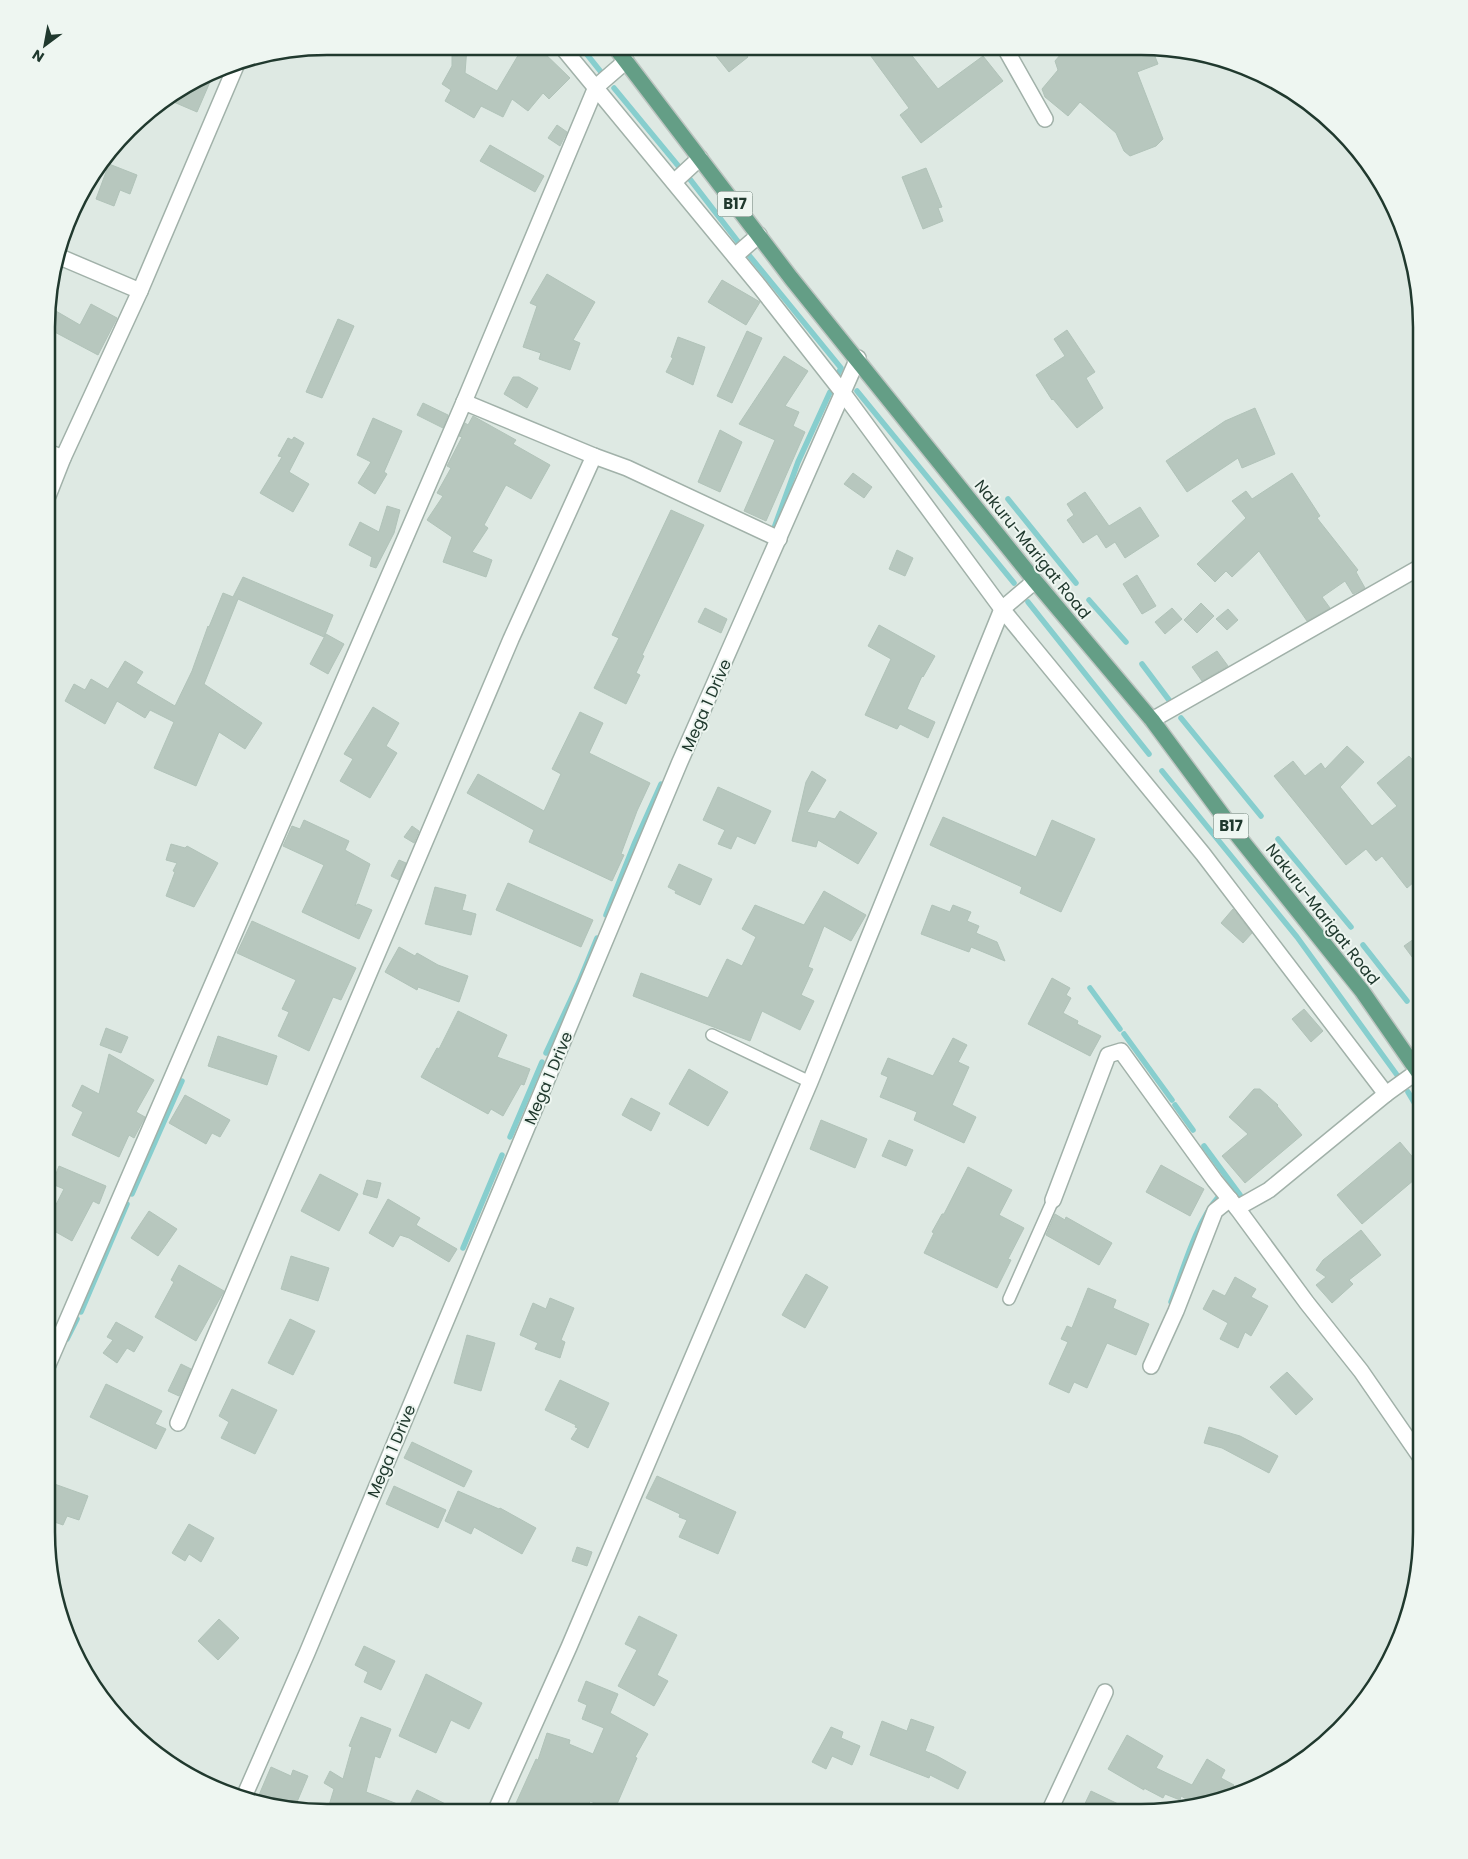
<svg xmlns="http://www.w3.org/2000/svg" width="1468" height="1859" font-family="Poppins,sans-serif">
<rect width="100%" height="100%" fill="#dee9e3"/>
<g fill="none" stroke-linecap="round" stroke-linejoin="round">
<g stroke="#87cece" stroke-width="5.5">
<path d="M 581,47 L 601,72"/>
<path d="M 614,88 L 680,168"/>
<path d="M 689,178 L 739,243"/>
<path d="M 748,254 L 841,368 L 836,378"/>
<path d="M 857,391 L 1014,583"/>
<path d="M 1008,499 L 1076,583"/>
<path d="M 773,531 L 798,462 L 830,392"/>
<path d="M 1089,600 L 1126,642"/>
<path d="M 1028,602 L 1149,754"/>
<path d="M 1142,664 L 1169,700"/>
<path d="M 1181,718 L 1261,816"/>
<path d="M 1162,771 L 1297,937 L 1397,1075"/>
<path d="M 1278,839 L 1351,927"/>
<path d="M 606,915 L 635,842 L 661,784"/>
<path d="M 1363,945 L 1407,1001"/>
<path d="M 1090,988 L 1120,1029"/>
<path d="M 1416,1015 L 1421,1022"/>
<path d="M 1124,1034 L 1172,1100"/>
<path d="M 546,1053 L 579,982 L 597,938"/>
<path d="M 1408,1092 L 1421,1114"/>
<path d="M 1175,1105 L 1193,1130"/>
<path d="M 510,1137 L 542,1062"/>
<path d="M 1204,1146 L 1240,1195"/>
<path d="M 132,1194 L 182,1081"/>
<path d="M 463,1248 L 502,1155"/>
<path d="M 1171,1302 C 1183,1270 1196,1222 1219,1196"/>
<path d="M 81,1312 L 127,1204"/>
<path d="M 67,1339 L 77,1319"/>
<path d="M 47,1388 L 54,1366"/>
</g>
</g>
<g fill="#b7c7be" stroke="#b1c3b9">
<path d="M 463,47 L 467,47 L 465,73 L 497,91 L 523,47 L 538,47 L 570,78 L 549,99 L 543,93 L 528,111 L 512,99 L 503,117 L 481,106 L 474,118 L 445,101 L 451,90 L 442,84 L 452,66 L 452,56 L 458,56 Z"/>
<path d="M 709,47 L 741,47 L 748,57 L 729,72 Z"/>
<path d="M 865,48 L 906,48 L 938,89 L 983,56 L 1003,81 L 921,143 L 900,115 L 909,108 Z"/>
<path d="M 1066,48 L 1152,49 L 1158,64 L 1137,72 L 1163,139 L 1156,146 L 1130,156 L 1124,151 L 1116,133 L 1080,102 L 1068,116 L 1045,97 L 1042,89 L 1058,70 L 1055,61 Z"/>
<path d="M 213,75 L 197,112 L 169,100 L 194,86 Z"/>
<path d="M 557,125 L 567,132 L 560,146 L 548,138 Z"/>
<path d="M 490,145 L 544,176 L 535,192 L 480,161 Z"/>
<path d="M 109,164 L 137,175 L 130,194 L 120,190 L 114,206 L 96,199 Z"/>
<path d="M 926,168 L 942,207 L 938,208 L 943,221 L 923,229 L 902,177 Z"/>
<path d="M 547,274 L 595,302 L 573,340 L 580,343 L 570,370 L 539,359 L 541,353 L 523,347 L 537,306 L 530,303 Z"/>
<path d="M 722,280 L 760,302 L 746,325 L 708,302 Z"/>
<path d="M 91,304 L 117,318 L 98,355 L 49,329 L 49,307 L 80,325 Z"/>
<path d="M 338,319 L 354,326 L 322,398 L 306,392 Z"/>
<path d="M 1067,330 L 1095,372 L 1086,378 L 1103,408 L 1077,428 L 1053,399 L 1052,400 L 1036,375 L 1065,356 L 1054,339 Z"/>
<path d="M 747,331 L 762,338 L 732,403 L 717,396 Z"/>
<path d="M 678,337 L 705,347 L 693,385 L 666,372 L 673,358 L 671,357 Z"/>
<path d="M 784,356 L 808,371 L 785,406 L 799,412 L 793,426 L 805,432 L 766,521 L 744,511 L 775,440 L 739,424 Z"/>
<path d="M 513,377 L 519,377 L 538,388 L 527,408 L 504,394 Z"/>
<path d="M 423,403 L 448,415 L 443,428 L 417,415 Z"/>
<path d="M 1255,408 L 1275,454 L 1242,468 L 1238,458 L 1187,492 L 1166,461 L 1225,421 Z"/>
<path d="M 473,416 L 516,440 L 513,444 L 550,465 L 531,499 L 506,485 L 484,525 L 488,528 L 472,552 L 492,560 L 486,577 L 443,562 L 452,537 L 427,520 L 443,496 L 437,493 L 451,468 L 447,466 L 462,437 L 459,436 L 465,423 L 468,425 Z"/>
<path d="M 373,418 L 402,431 L 384,472 L 387,474 L 375,494 L 358,483 L 371,462 L 357,455 Z"/>
<path d="M 720,430 L 742,442 L 720,492 L 698,482 Z"/>
<path d="M 294,437 L 304,443 L 289,472 L 309,484 L 293,512 L 260,493 L 282,457 L 278,456 L 288,438 L 292,440 Z"/>
<path d="M 853,473 L 872,487 L 864,498 L 844,484 Z"/>
<path d="M 1292,473 L 1320,516 L 1317,518 L 1358,570 L 1356,572 L 1365,588 L 1353,594 L 1345,581 L 1322,597 L 1330,608 L 1307,621 L 1259,551 L 1232,577 L 1226,571 L 1215,582 L 1197,564 L 1246,518 L 1232,501 L 1246,491 L 1252,499 Z"/>
<path d="M 1085,492 L 1109,526 L 1140,507 L 1159,536 L 1125,558 L 1115,542 L 1106,548 L 1097,534 L 1083,543 L 1067,520 L 1074,515 L 1067,504 Z"/>
<path d="M 387,506 L 400,510 L 394,533 L 376,568 L 370,566 L 372,557 L 349,545 L 360,522 L 379,532 Z"/>
<path d="M 671,510 L 704,525 L 642,655 L 644,656 L 636,673 L 640,675 L 626,704 L 594,688 L 619,638 L 612,635 Z"/>
<path d="M 897,550 L 913,558 L 905,576 L 889,569 Z"/>
<path d="M 1137,575 L 1156,606 L 1142,614 L 1123,584 Z"/>
<path d="M 243,577 L 333,615 L 324,637 L 238,599 L 204,684 L 262,723 L 245,749 L 219,732 L 196,786 L 154,768 L 174,722 L 150,710 L 145,718 L 117,701 L 105,724 L 65,701 L 74,684 L 85,690 L 91,679 L 108,689 L 125,661 L 143,672 L 136,683 L 175,706 L 192,671 L 208,626 L 209,627 L 223,593 L 233,597 Z"/>
<path d="M 1201,603 L 1214,616 L 1197,633 L 1184,620 Z"/>
<path d="M 705,608 L 727,619 L 721,633 L 698,622 Z"/>
<path d="M 1172,608 L 1182,619 L 1165,634 L 1155,622 Z"/>
<path d="M 1228,609 L 1238,620 L 1227,630 L 1216,619 Z"/>
<path d="M 879,625 L 935,656 L 923,677 L 922,676 L 907,709 L 935,722 L 928,738 L 900,724 L 897,729 L 865,715 L 891,659 L 868,646 Z"/>
<path d="M 326,634 L 344,644 L 328,674 L 310,664 Z"/>
<path d="M 1217,651 L 1228,666 L 1202,681 L 1192,667 Z"/>
<path d="M 373,707 L 399,723 L 386,746 L 397,753 L 370,798 L 340,781 L 353,759 L 344,754 Z"/>
<path d="M 580,712 L 603,723 L 589,753 L 650,783 L 637,811 L 621,854 L 624,855 L 612,881 L 529,842 L 534,830 L 467,793 L 478,774 L 544,811 L 561,774 L 552,769 Z"/>
<path d="M 1347,746 L 1364,762 L 1340,787 L 1372,826 L 1397,806 L 1377,783 L 1409,756 L 1422,770 L 1422,828 L 1412,836 L 1422,848 L 1421,876 L 1407,888 L 1382,856 L 1376,861 L 1366,849 L 1346,865 L 1274,776 L 1293,761 L 1305,776 L 1321,763 L 1325,769 Z"/>
<path d="M 812,771 L 826,780 L 807,812 L 835,819 L 840,811 L 877,833 L 858,864 L 818,840 L 816,847 L 792,841 L 806,782 Z"/>
<path d="M 718,787 L 771,811 L 755,844 L 737,836 L 731,849 L 718,844 L 725,830 L 703,820 Z"/>
<path d="M 943,817 L 1036,857 L 1052,820 L 1095,839 L 1061,912 L 1020,893 L 1022,887 L 930,845 Z"/>
<path d="M 304,820 L 349,841 L 345,850 L 370,864 L 355,906 L 358,904 L 372,910 L 359,939 L 302,912 L 324,865 L 283,846 L 292,826 L 300,829 Z"/>
<path d="M 412,826 L 419,831 L 414,843 L 404,837 Z"/>
<path d="M 171,844 L 185,848 L 187,846 L 218,863 L 194,907 L 166,896 L 175,872 L 173,871 L 177,863 L 166,860 Z"/>
<path d="M 399,860 L 406,863 L 399,880 L 391,876 Z"/>
<path d="M 679,864 L 712,879 L 700,905 L 675,893 L 676,891 L 668,887 Z"/>
<path d="M 508,883 L 593,920 L 581,947 L 496,910 Z"/>
<path d="M 435,887 L 466,895 L 462,910 L 476,914 L 471,935 L 425,924 Z"/>
<path d="M 824,891 L 866,915 L 851,941 L 824,926 L 808,967 L 813,969 L 801,995 L 814,1001 L 800,1030 L 762,1011 L 750,1041 L 633,996 L 641,973 L 708,998 L 727,959 L 742,966 L 756,937 L 742,929 L 755,905 L 804,925 Z"/>
<path d="M 932,905 L 950,912 L 953,905 L 971,912 L 967,921 L 979,926 L 976,933 L 997,942 L 1005,961 L 971,947 L 969,952 L 921,934 Z"/>
<path d="M 1233,909 L 1252,933 L 1243,943 L 1221,923 Z"/>
<path d="M 252,921 L 356,968 L 341,1000 L 333,997 L 309,1051 L 278,1036 L 289,1012 L 282,1009 L 296,980 L 237,953 Z"/>
<path d="M 1421,934 L 1421,969 L 1404,946 Z"/>
<path d="M 399,947 L 415,956 L 417,953 L 438,965 L 468,976 L 459,1002 L 418,987 L 417,990 L 385,972 Z"/>
<path d="M 1052,978 L 1070,988 L 1066,995 L 1071,998 L 1063,1013 L 1078,1021 L 1077,1024 L 1101,1036 L 1090,1056 L 1028,1024 Z"/>
<path d="M 1304,1009 L 1323,1031 L 1311,1042 L 1292,1019 Z"/>
<path d="M 458,1011 L 507,1035 L 497,1057 L 530,1069 L 524,1085 L 521,1084 L 503,1116 L 491,1109 L 488,1114 L 421,1077 L 437,1048 L 439,1049 Z"/>
<path d="M 106,1028 L 128,1037 L 121,1053 L 100,1045 Z"/>
<path d="M 218,1036 L 277,1056 L 267,1085 L 208,1066 Z"/>
<path d="M 953,1038 L 967,1045 L 958,1062 L 969,1067 L 952,1105 L 976,1117 L 964,1143 L 914,1120 L 917,1112 L 880,1097 L 888,1077 L 881,1074 L 888,1058 L 933,1076 Z"/>
<path d="M 109,1054 L 154,1080 L 136,1112 L 145,1117 L 134,1138 L 129,1135 L 119,1157 L 72,1135 L 83,1112 L 72,1106 L 82,1085 L 99,1094 Z"/>
<path d="M 689,1069 L 728,1092 L 708,1126 L 669,1104 Z"/>
<path d="M 1254,1089 L 1260,1089 L 1278,1105 L 1277,1106 L 1302,1135 L 1245,1183 L 1222,1156 L 1248,1134 L 1229,1117 Z"/>
<path d="M 185,1095 L 230,1120 L 220,1137 L 212,1133 L 206,1144 L 169,1123 Z"/>
<path d="M 631,1098 L 660,1113 L 651,1131 L 622,1115 Z"/>
<path d="M 821,1120 L 867,1139 L 855,1168 L 810,1149 Z"/>
<path d="M 889,1140 L 913,1150 L 906,1166 L 882,1156 Z"/>
<path d="M 1400,1142 L 1421,1167 L 1421,1174 L 1362,1224 L 1337,1195 Z"/>
<path d="M 1161,1165 L 1204,1189 L 1190,1216 L 1146,1192 Z"/>
<path d="M 59,1166 L 106,1186 L 99,1204 L 93,1201 L 72,1241 L 47,1227 L 47,1222 L 64,1189 L 52,1184 Z"/>
<path d="M 968,1167 L 1012,1190 L 999,1215 L 1024,1228 L 1008,1259 L 1011,1260 L 997,1288 L 924,1253 L 934,1233 L 932,1232 L 942,1214 L 944,1214 Z"/>
<path d="M 320,1174 L 358,1194 L 339,1231 L 301,1211 Z"/>
<path d="M 367,1180 L 381,1183 L 377,1198 L 363,1194 Z"/>
<path d="M 388,1199 L 420,1218 L 416,1225 L 457,1249 L 449,1262 L 409,1238 L 400,1235 L 393,1247 L 369,1233 Z"/>
<path d="M 149,1211 L 177,1229 L 158,1256 L 131,1238 Z"/>
<path d="M 1055,1214 L 1065,1220 L 1066,1217 L 1112,1243 L 1099,1265 L 1046,1235 Z"/>
<path d="M 1361,1230 L 1381,1255 L 1349,1280 L 1353,1284 L 1332,1303 L 1316,1285 L 1326,1277 L 1316,1270 L 1323,1260 Z"/>
<path d="M 291,1256 L 329,1268 L 318,1301 L 281,1289 Z"/>
<path d="M 179,1265 L 224,1291 L 196,1341 L 155,1317 L 174,1282 L 171,1280 Z"/>
<path d="M 806,1274 L 828,1287 L 805,1328 L 782,1315 Z"/>
<path d="M 1235,1277 L 1256,1289 L 1251,1297 L 1268,1306 L 1251,1336 L 1245,1332 L 1238,1348 L 1220,1339 L 1228,1323 L 1203,1309 L 1213,1290 L 1225,1296 Z"/>
<path d="M 1088,1288 L 1116,1300 L 1113,1308 L 1149,1324 L 1136,1355 L 1107,1343 L 1087,1388 L 1074,1382 L 1069,1393 L 1049,1384 L 1068,1342 L 1061,1339 L 1067,1326 L 1072,1328 Z"/>
<path d="M 550,1298 L 574,1308 L 561,1340 L 565,1342 L 560,1358 L 535,1349 L 538,1343 L 520,1335 L 533,1303 L 546,1309 Z"/>
<path d="M 290,1319 L 315,1331 L 293,1375 L 268,1363 Z"/>
<path d="M 116,1322 L 143,1337 L 134,1352 L 127,1348 L 117,1363 L 103,1353 L 113,1340 L 107,1337 Z"/>
<path d="M 467,1335 L 495,1343 L 481,1391 L 454,1383 Z"/>
<path d="M 181,1364 L 191,1369 L 179,1396 L 168,1391 Z"/>
<path d="M 1287,1372 L 1313,1399 L 1296,1415 L 1270,1387 Z"/>
<path d="M 560,1380 L 609,1403 L 588,1448 L 571,1439 L 578,1428 L 575,1427 L 576,1425 L 545,1410 Z"/>
<path d="M 106,1384 L 162,1411 L 155,1424 L 166,1429 L 156,1449 L 90,1417 Z"/>
<path d="M 232,1389 L 277,1410 L 255,1454 L 221,1438 L 229,1422 L 219,1416 Z"/>
<path d="M 1209,1427 L 1240,1436 L 1278,1456 L 1269,1473 L 1222,1448 L 1204,1443 Z"/>
<path d="M 412,1442 L 472,1471 L 464,1487 L 404,1458 Z"/>
<path d="M 657,1476 L 736,1512 L 718,1554 L 679,1537 L 687,1520 L 679,1517 L 680,1514 L 646,1498 Z"/>
<path d="M 46,1481 L 88,1496 L 79,1520 L 67,1516 L 63,1525 L 46,1519 Z"/>
<path d="M 394,1486 L 446,1510 L 438,1528 L 386,1504 Z"/>
<path d="M 458,1491 L 499,1509 L 500,1508 L 536,1528 L 522,1554 L 474,1527 L 471,1534 L 445,1521 Z"/>
<path d="M 189,1524 L 214,1538 L 201,1562 L 189,1554 L 185,1561 L 172,1553 Z"/>
<path d="M 577,1547 L 592,1552 L 587,1566 L 572,1561 Z"/>
<path d="M 639,1616 L 677,1635 L 657,1675 L 668,1681 L 654,1706 L 618,1686 L 637,1650 L 625,1644 Z"/>
<path d="M 219,1619 L 239,1638 L 218,1660 L 198,1641 Z"/>
<path d="M 364,1646 L 395,1661 L 381,1690 L 364,1682 L 368,1672 L 355,1665 Z"/>
<path d="M 426,1674 L 482,1703 L 469,1729 L 451,1720 L 436,1753 L 399,1736 Z"/>
<path d="M 586,1681 L 618,1694 L 610,1713 L 648,1734 L 635,1757 L 637,1758 L 614,1811 L 590,1801 L 587,1812 L 512,1812 L 536,1759 L 538,1760 L 547,1733 L 570,1740 L 569,1744 L 593,1754 L 604,1728 L 582,1719 L 587,1705 L 578,1701 Z"/>
<path d="M 361,1717 L 391,1729 L 380,1758 L 375,1756 L 366,1792 L 408,1808 L 417,1790 L 462,1812 L 327,1812 L 334,1789 L 324,1783 L 330,1771 L 343,1779 L 352,1747 L 349,1746 Z"/>
<path d="M 911,1719 L 934,1727 L 925,1751 L 937,1756 L 966,1772 L 958,1789 L 930,1775 L 929,1778 L 870,1755 L 882,1721 L 907,1731 Z"/>
<path d="M 831,1727 L 843,1732 L 841,1738 L 860,1746 L 852,1765 L 832,1756 L 826,1769 L 812,1762 Z"/>
<path d="M 1127,1735 L 1163,1756 L 1156,1768 L 1192,1785 L 1207,1759 L 1225,1770 L 1221,1778 L 1234,1785 L 1227,1798 L 1214,1803 L 1198,1806 L 1181,1796 L 1180,1800 L 1165,1794 L 1163,1798 L 1144,1788 L 1144,1790 L 1108,1769 Z"/>
<path d="M 271,1767 L 291,1776 L 293,1770 L 308,1776 L 294,1809 L 256,1802 Z"/>
<path d="M 1091,1791 L 1135,1812 L 1081,1812 Z"/>
</g>
<g fill="none" stroke-linecap="round" stroke-linejoin="round">
<defs>
<g id="service">
<path d="M 712,1035 L 810,1082"/>
<path d="M 1009,1299 L 1053,1200"/>
</g>
<g id="minor">
<path d="M 562,47 L 760,287 L 843,393 L 1002,609 L 1203,854 L 1386,1094"/>
<path d="M 1005,48 L 1045,119"/>
<path d="M 674,182 L 700,158"/>
<path d="M 735,256 L 759,235"/>
<path d="M 60,257 L 140,291"/>
<path d="M 464,402 L 594,456"/>
<path d="M 48,452 L 63,458"/>
<path d="M 48,496 L 63,458 L 140,291 L 238,61"/>
<path d="M 1152,720 L 1422,566"/>
<path d="M 1053,1200 L 1108,1055 L 1121,1051 L 1215,1181 L 1237,1208 L 1269,1190 L 1386,1094 L 1418,1071"/>
<path d="M 1237,1208 L 1307,1303 L 1361,1371 L 1421,1458"/>
<path d="M 1151,1366 L 1176,1311 L 1215,1211 L 1230,1199"/>
<path d="M 47,1367 L 464,402 L 596,87 L 626,61"/>
<path d="M 178,1423 L 511,639 L 594,456 L 627,468 L 779,539"/>
<path d="M 243,1799 L 307,1653 L 679,764 L 858,358"/>
<path d="M 495,1812 L 569,1647 L 810,1082 L 1002,609 L 1035,581"/>
<path d="M 1049,1812 L 1105,1692"/>
</g>
<path id="primary" d="M 615,47 L 791,278 L 1035,581 L 1152,720 L 1238,836 L 1362,991 L 1421,1076"/>
</defs>
<use href="#service" stroke="#a1b1a9" stroke-width="14"/>
<use href="#minor" stroke="#a1b1a9" stroke-width="18"/>
<use href="#primary" stroke="#bcc4c0" stroke-width="18"/>
<use href="#service" stroke="#fff" stroke-width="11"/>
<use href="#minor" stroke="#fff" stroke-width="15"/>
<use href="#primary" stroke="#649e86" stroke-width="15"/>
</g>
<g text-anchor="middle" stroke-width="4" stroke-linejoin="round" paint-order="stroke">
<g fill="#eef6f1" stroke="#5e7268" stroke-width="1">
<rect x="717.5" y="191.5" width="35" height="25" rx="4"/>
<rect x="1213.5" y="813.5" width="35" height="25" rx="4"/>
</g>
<g font-size="15" font-weight="bold" fill="#20392e">
<text x="735" y="209">B17</text>
<text x="1231" y="831">B17</text>
</g>
<g font-size="16" fill="#20392e" stroke="#eef6f1">
<text transform="translate(1033 549) rotate(51)" y="6">Nakuru-Marigat Road</text>
<text transform="translate(706 705) rotate(-66)" y="6">Mega 1 Drive</text>
<text transform="translate(1323 914) rotate(52)" y="6">Nakuru-Marigat Road</text>
<text transform="translate(548 1078) rotate(-67)" y="6">Mega 1 Drive</text>
<text transform="translate(391 1451) rotate(-67)" y="6">Mega 1 Drive</text>
</g>
</g>
<path d="M0 0H1468V1859H0ZM327 55H1141A272 272 0 0 1 1413 327V1532A272 272 0 0 1 1141 1804H327A272 272 0 0 1 55 1532V327A272 272 0 0 1 327 55Z" fill="#eef6f1" fill-rule="evenodd"/>
<path fill="none" stroke="#20392e" stroke-width="2.5" d="M327 55H1141A272 272 0 0 1 1413 327V1532A272 272 0 0 1 1141 1804H327A272 272 0 0 1 55 1532V327A272 272 0 0 1 327 55Z"/>
<g transform="translate(45 45) rotate(212)" stroke="#eef6f1" stroke-width="4" paint-order="stroke">
<path d="M0-4L9 19L0 12L-9 19Z" fill="#20392e"/>
<text y="-8" font-size="14" font-weight="bold" text-anchor="middle" fill="#20392e">N</text>
</g>
</svg>
